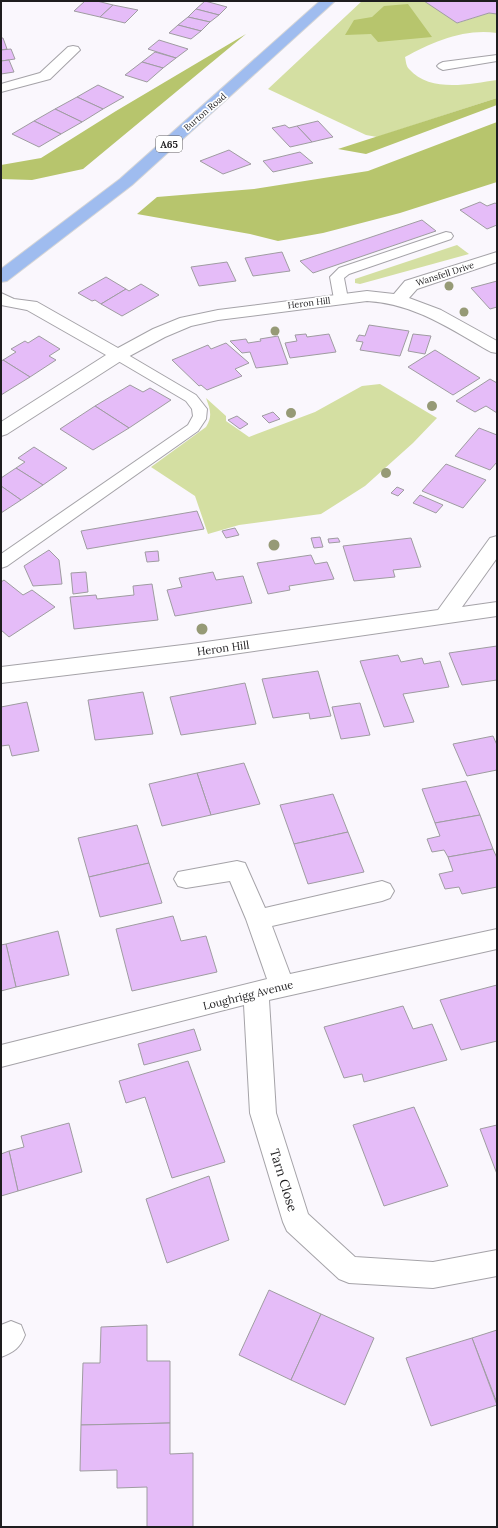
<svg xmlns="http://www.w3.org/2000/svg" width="498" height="1528" font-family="Lora,serif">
<rect width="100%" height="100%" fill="#faf7fd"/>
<g fill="#d4dfa2">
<path d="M 362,1 L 424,1 L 458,23 L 489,13 L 497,14 L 497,33 C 465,28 432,42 405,57 C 406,61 406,66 409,69 C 430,93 469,84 497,80 L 497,98 L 377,137 L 366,135 L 268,89 Z"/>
<path d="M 457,245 L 469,254 L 360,284 L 355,283 L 355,279 Z"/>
<path d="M 380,384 L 437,418 L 413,443 L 365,486 L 321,514 L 239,525 L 208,534 L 195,496 L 151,467 L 206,427 C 213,416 210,409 206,398 L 226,416 L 226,421 L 249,437 L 315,412 L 362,386 Z"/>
</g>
<g fill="#b7c56d">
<path d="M 408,4 L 432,37 L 378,42 L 371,34 L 345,35 L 354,20 L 372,17 L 384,6 Z"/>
<path d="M 246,34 L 83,169 L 32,180 L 1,179 L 1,165 L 41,158 L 116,111 Z"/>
<path d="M 497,98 L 497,105 L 366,154 L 338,149 Z"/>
<path d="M 497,122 L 497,182 L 400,213 L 323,233 L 278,241 L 250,234 L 137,214 L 157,197 L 254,189 L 368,171 Z"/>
</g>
<g fill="#e5bcf8" stroke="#9f9ca1">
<path d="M 85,1 L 97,1 L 113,5 L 100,17 L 74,11 Z"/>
<path d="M 205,1 L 227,7 L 219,15 L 196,9 Z"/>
<path d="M 424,1 L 497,1 L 497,14 L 489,13 L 457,23 Z"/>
<path d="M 113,5 L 138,10 L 125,23 L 100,17 Z"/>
<path d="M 196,9 L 219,15 L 210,22 L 188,17 Z"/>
<path d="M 188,17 L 210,22 L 201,31 L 178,25 Z"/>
<path d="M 178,25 L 201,31 L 191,39 L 169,33 Z"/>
<path d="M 1,38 L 3,38 L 7,49 L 1,50 Z"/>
<path d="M 159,40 L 188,49 L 176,58 L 148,49 Z"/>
<path d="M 11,49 L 15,59 L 1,61 L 1,50 Z"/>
<path d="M 155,52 L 176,58 L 163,68 L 142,62 Z"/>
<path d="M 9,60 L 14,72 L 1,74 L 1,61 Z"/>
<path d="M 142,62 L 163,68 L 147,82 L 125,75 Z"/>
<path d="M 98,85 L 124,97 L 103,109 L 77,97 Z"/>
<path d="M 77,97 L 103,109 L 82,122 L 55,109 Z"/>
<path d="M 55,109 L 82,122 L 61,134 L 34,121 Z"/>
<path d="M 34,121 L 61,134 L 39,147 L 12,134 Z"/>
<path d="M 318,121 L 333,137 L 312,142 L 297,126 Z"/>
<path d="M 285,125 L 289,128 L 297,126 L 312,142 L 290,147 L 272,128 Z"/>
<path d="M 229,150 L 251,164 L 223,174 L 200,161 Z"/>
<path d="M 300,152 L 313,163 L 273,172 L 263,161 Z"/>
<path d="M 480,202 L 487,206 L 495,203 L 497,204 L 497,225 L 487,229 L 460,210 Z"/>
<path d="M 422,220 L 436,231 L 313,273 L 300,261 Z"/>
<path d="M 282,252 L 290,271 L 253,276 L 245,258 Z"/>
<path d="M 227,262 L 236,281 L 199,286 L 191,267 Z"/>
<path d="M 106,277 L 126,289 L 101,304 L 95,300 L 92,301 L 78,293 Z"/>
<path d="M 497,281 L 497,307 L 490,309 L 471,288 Z"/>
<path d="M 141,284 L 159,295 L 122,316 L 101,304 L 126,289 L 129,291 Z"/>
<path d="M 369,325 L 409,331 L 400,356 L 360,350 L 363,342 L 356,341 L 359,335 L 365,336 Z"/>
<path d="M 306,334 L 307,337 L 329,334 L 336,352 L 290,358 L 285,343 L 297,341 L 295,335 Z"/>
<path d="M 413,334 L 431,336 L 425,354 L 408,351 Z"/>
<path d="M 39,336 L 60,349 L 49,356 L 56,360 L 30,377 L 3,360 L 16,352 L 11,349 L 25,341 L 28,343 Z"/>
<path d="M 278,336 L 288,364 L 256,368 L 250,352 L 242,353 L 230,341 L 246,339 L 248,343 L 261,341 L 260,339 Z"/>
<path d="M 226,343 L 249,363 L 235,369 L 242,376 L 207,390 L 201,385 L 199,386 L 172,360 L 208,345 L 211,349 Z"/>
<path d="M 435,350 L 480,378 L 453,395 L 408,367 Z"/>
<path d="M 3,360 L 30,377 L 1,395 L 1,361 Z"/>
<path d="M 490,379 L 497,383 L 497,413 L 486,406 L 475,412 L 456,401 Z"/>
<path d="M 130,385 L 143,392 L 150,388 L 171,400 L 129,428 L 95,406 Z"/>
<path d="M 95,406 L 129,428 L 93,450 L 60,429 Z"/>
<path d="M 273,412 L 280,419 L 269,423 L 262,416 Z"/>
<path d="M 237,416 L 248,424 L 240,429 L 228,420 Z"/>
<path d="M 479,428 L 497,435 L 497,462 L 490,470 L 455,456 Z"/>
<path d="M 34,447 L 67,468 L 43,485 L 16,468 L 25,462 L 18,458 Z"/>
<path d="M 446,464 L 486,480 L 463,508 L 422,491 Z"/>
<path d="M 16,468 L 43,485 L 21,500 L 1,486 L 1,478 Z"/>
<path d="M 1,486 L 21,500 L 1,513 Z"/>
<path d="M 397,487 L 404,490 L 398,496 L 391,493 Z"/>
<path d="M 420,495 L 443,505 L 436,513 L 413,503 Z"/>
<path d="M 197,511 L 204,529 L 87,549 L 81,531 Z"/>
<path d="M 235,528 L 239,535 L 226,538 L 222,531 Z"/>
<path d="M 320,537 L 323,547 L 314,548 L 311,538 Z"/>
<path d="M 338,538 L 340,542 L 329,543 L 328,539 Z"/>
<path d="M 411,538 L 421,567 L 393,570 L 395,577 L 354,581 L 343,546 Z"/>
<path d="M 49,550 L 59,560 L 62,584 L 33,586 L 24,566 Z"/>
<path d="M 158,551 L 159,561 L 147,562 L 145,552 Z"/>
<path d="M 311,555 L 315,564 L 327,562 L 334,579 L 289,586 L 290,590 L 268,594 L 257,563 Z"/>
<path d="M 86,572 L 88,592 L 73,594 L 71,573 Z"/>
<path d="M 213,572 L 216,580 L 243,576 L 252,603 L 175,616 L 167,590 L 182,587 L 179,578 Z"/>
<path d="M 4,580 L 23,595 L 32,590 L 55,607 L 9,637 L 1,630 L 1,582 Z"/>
<path d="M 152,584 L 158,620 L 74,629 L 70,597 L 96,595 L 97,599 L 134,595 L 133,586 Z"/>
<path d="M 497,646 L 497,680 L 462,685 L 449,653 Z"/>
<path d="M 398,655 L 401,662 L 422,658 L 424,664 L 440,661 L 449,687 L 403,694 L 414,722 L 384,727 L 360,661 Z"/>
<path d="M 318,671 L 331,716 L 310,719 L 309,713 L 273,718 L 262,679 Z"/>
<path d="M 245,683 L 256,724 L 181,735 L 170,697 Z"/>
<path d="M 143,692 L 153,734 L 95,740 L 88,700 Z"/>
<path d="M 27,702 L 39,751 L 12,756 L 9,745 L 1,746 L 1,707 Z"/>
<path d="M 360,703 L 370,735 L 341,739 L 332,707 Z"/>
<path d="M 493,736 L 497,745 L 497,770 L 467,776 L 453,744 Z"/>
<path d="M 244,763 L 260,804 L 211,815 L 197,773 Z"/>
<path d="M 197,773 L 211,815 L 162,826 L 149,784 Z"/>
<path d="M 466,781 L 480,815 L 435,823 L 422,789 Z"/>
<path d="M 333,794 L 348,832 L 294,844 L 280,805 Z"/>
<path d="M 480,815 L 493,849 L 448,857 L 444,850 L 432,852 L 427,839 L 440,836 L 435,823 Z"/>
<path d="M 137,825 L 149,863 L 89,877 L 78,838 Z"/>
<path d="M 348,832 L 364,872 L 308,884 L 294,844 Z"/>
<path d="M 493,849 L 497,858 L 497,887 L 462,894 L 459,887 L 445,889 L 439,874 L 453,871 L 448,857 Z"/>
<path d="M 149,863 L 162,903 L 100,917 L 89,877 Z"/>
<path d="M 173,916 L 181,941 L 206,936 L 217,972 L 132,991 L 116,929 Z"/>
<path d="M 58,931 L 69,975 L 16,987 L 6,944 Z"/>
<path d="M 6,944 L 16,987 L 1,991 L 1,945 Z"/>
<path d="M 497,985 L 497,1041 L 461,1050 L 440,1000 Z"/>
<path d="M 403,1006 L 413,1029 L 432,1024 L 447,1060 L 364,1082 L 362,1074 L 344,1078 L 324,1027 Z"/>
<path d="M 194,1029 L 201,1050 L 144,1065 L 138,1044 Z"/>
<path d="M 188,1061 L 225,1162 L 172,1178 L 145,1097 L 126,1103 L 119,1081 Z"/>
<path d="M 414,1107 L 448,1186 L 384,1206 L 353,1125 Z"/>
<path d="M 69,1123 L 82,1172 L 18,1191 L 9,1151 L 24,1147 L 21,1136 Z"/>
<path d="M 497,1125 L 497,1174 L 480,1129 Z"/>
<path d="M 9,1151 L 18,1191 L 1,1196 L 1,1154 Z"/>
<path d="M 209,1176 L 229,1240 L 167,1263 L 146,1199 Z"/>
<path d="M 269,1290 L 321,1314 L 291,1380 L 239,1355 Z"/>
<path d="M 321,1314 L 374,1338 L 345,1405 L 291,1380 Z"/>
<path d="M 147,1325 L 147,1361 L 170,1361 L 170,1423 L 81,1425 L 83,1363 L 100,1363 L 101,1327 Z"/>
<path d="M 497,1330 L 497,1403 L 472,1338 Z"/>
<path d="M 472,1338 L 497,1405 L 431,1426 L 406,1358 Z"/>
<path d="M 170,1423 L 170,1454 L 193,1453 L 193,1527 L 147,1527 L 147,1487 L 117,1488 L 117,1470 L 80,1471 L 81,1425 Z"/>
</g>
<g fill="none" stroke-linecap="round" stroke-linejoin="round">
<defs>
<g id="lane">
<path d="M 497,55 L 497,61 L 443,70 L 439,68 L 437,66 L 439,64 L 443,62 Z"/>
<path d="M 446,232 L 451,233 L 453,236 L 451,239 L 349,274 L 344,278 L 348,299 L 346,302 L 341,303 L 336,302 L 334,299 L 330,277 L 339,268 Z"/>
<path d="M 118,351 L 123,352 L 196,395 L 207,409 L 206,419 L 198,431 L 7,566 L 1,568 L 1,554 L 188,425 L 193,416 L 192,409 L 186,401 L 113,358 L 111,355 L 113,352 Z"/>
</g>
<g id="street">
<path d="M 73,46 L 78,47 L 80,50 L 50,79 L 1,92 L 1,84 L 40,73 L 68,47 Z"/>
<path d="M 497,252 L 497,262 L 417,289 L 409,298 L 441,310 L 497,341 L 497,353 L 491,352 C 450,329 416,304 367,301 L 218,320 L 191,326 L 165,337 L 124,359 L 7,434 L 1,436 L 1,422 L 106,355 L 27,310 L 1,305 L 1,293 L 14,299 L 37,302 L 118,348 L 153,329 L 180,318 L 218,310 L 367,291 L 394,294 L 405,281 Z"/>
<path d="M 497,536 L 497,558 L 462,607 L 497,602 L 497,616 L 191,660 L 1,683 L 1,667 L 191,644 L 438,610 L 490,538 Z"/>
<path d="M 237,861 L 245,863 L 265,908 L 382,881 L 390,884 L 394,891 L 390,898 L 382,901 L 272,926 L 290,974 L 497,929 L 497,949 L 269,1000 L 276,1113 L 308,1214 L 355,1257 L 433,1262 L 497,1250 L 497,1276 L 433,1288 L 349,1283 L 339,1279 L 287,1231 L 283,1222 L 250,1113 L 244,1005 L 1,1067 L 1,1045 L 267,979 L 246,919 L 230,881 L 186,888 L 178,886 L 174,879 L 178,872 Z"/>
<path d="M 11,1321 L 21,1325 L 25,1335 C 20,1348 14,1352 1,1357 L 1,1325 Z"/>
</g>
<path id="primary" d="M 320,1 L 335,1 L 132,185 L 7,281 L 1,282 L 1,269 L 120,179 Z"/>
</defs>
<use href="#lane" stroke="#a5a3a8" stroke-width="2"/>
<use href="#street" stroke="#a5a3a8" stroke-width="2"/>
<use href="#primary" stroke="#d6d6d7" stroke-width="2"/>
<use href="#lane" fill="#fff" fill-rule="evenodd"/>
<use href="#street" fill="#fff" fill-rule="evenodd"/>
<use href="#primary" fill="#9fbcef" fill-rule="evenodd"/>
</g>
<g fill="#969a76">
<circle cx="449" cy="286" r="4.5"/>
<circle cx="464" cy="312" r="4.5"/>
<circle cx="275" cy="331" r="4.5"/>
<circle cx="432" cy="406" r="5"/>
<circle cx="291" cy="413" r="5"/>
<circle cx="386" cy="473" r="5"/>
<circle cx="274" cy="545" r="5.5"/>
<circle cx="202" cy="629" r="5.5"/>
</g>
<g text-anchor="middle" stroke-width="3.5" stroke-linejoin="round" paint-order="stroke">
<g font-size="9" fill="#1e1d1f" stroke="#fff">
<text transform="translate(205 112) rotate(-41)" y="3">Burton Road</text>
<text transform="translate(445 274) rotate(-18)" y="3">Wansfell Drive</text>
<text transform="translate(309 303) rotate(-7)" y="3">Heron Hill</text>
</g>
<rect fill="#fff" stroke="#626162" stroke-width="1" x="156" y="136" width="26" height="16" rx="3"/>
<g font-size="10" font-weight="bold" fill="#1e1d1f">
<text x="169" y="148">A65</text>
</g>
<g font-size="11" fill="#1e1d1f" stroke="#fff">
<text transform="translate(223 648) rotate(-8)" y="4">Heron Hill</text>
<text transform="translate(248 995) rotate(-14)" y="4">Loughrigg Avenue</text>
</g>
<g font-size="13" fill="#1e1d1f" stroke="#fff">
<text transform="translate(284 1180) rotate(73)" y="5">Tarn Close</text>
</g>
</g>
<rect width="498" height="1528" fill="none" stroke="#1e1d1f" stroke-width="4"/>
</svg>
